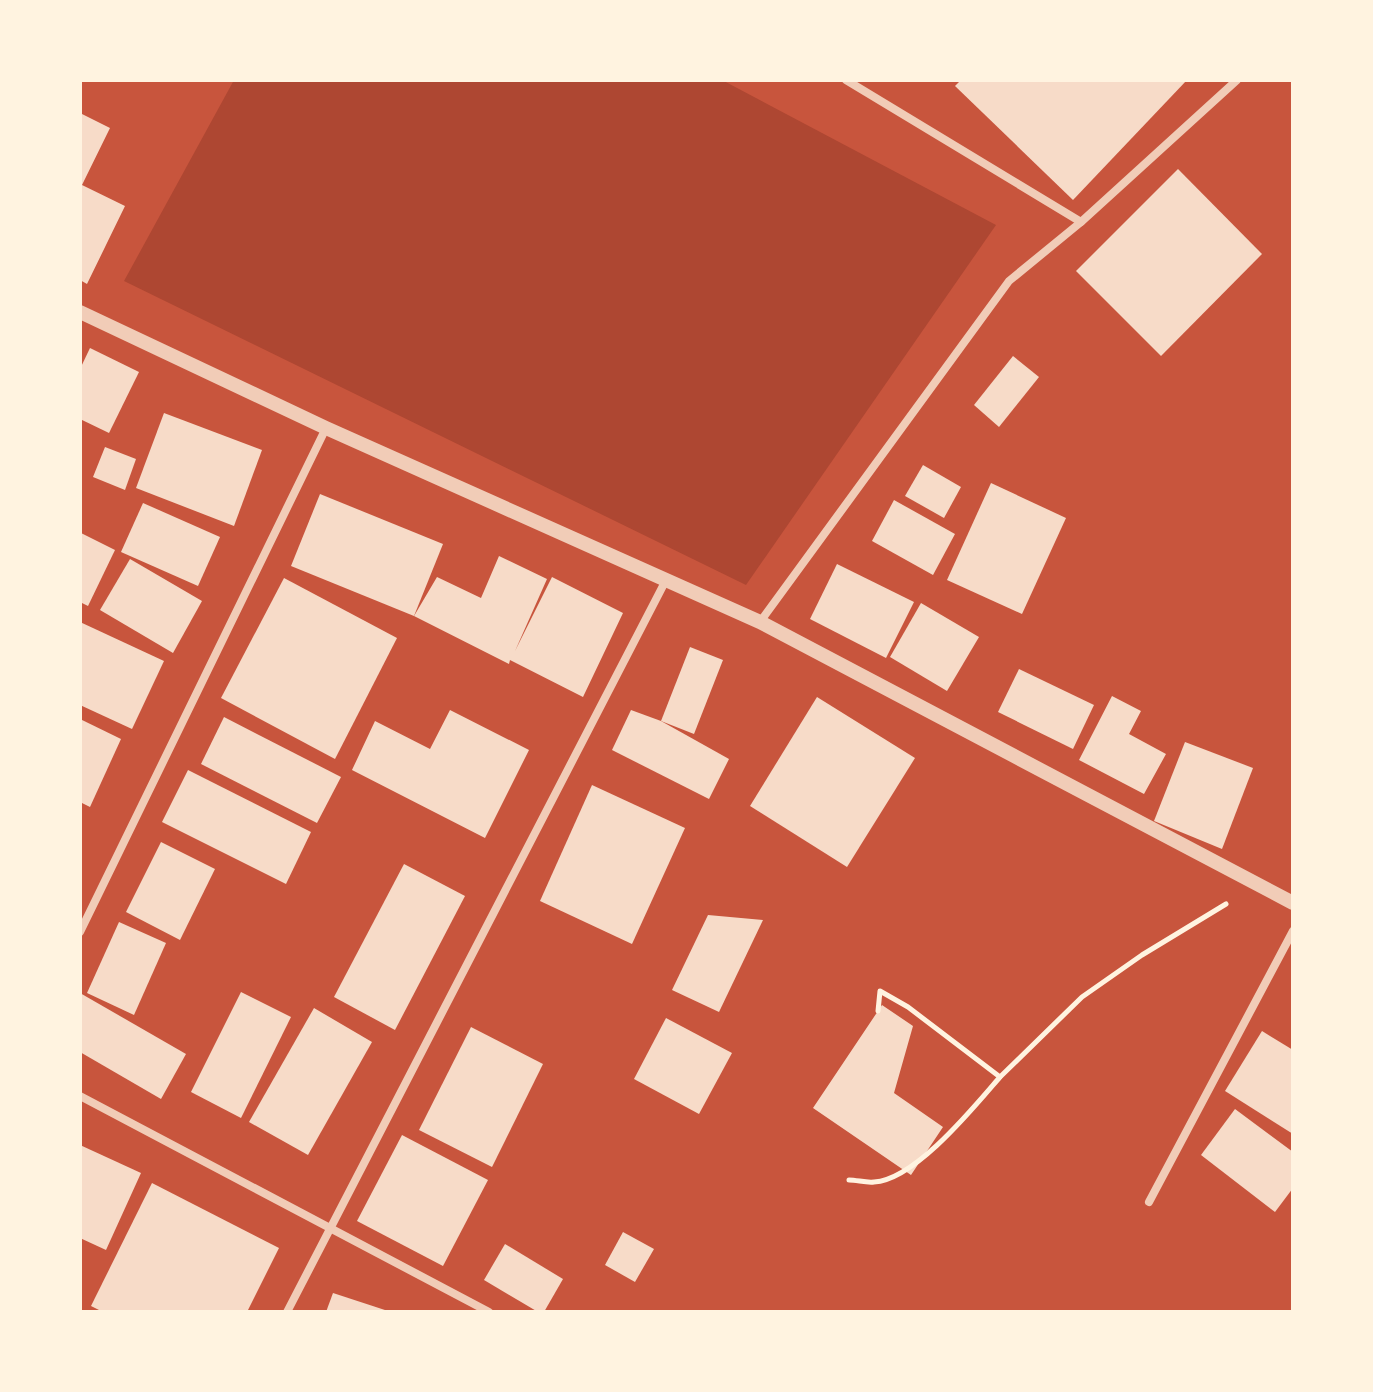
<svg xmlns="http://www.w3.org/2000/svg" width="1373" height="1392" font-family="Inter,sans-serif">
<rect width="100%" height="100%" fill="#c8553d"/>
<path fill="#ae4732" d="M 234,80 L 722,80 L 996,225 L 746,585 L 124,281 Z"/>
<g fill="#f7dbc8">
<path d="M 961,80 L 1187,80 L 1073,200 L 955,86 Z"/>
<path d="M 80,113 L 110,128 L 82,185 L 125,206 L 87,284 L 80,280 Z"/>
<path d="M 1178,169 L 1262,254 L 1161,356 L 1076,271 Z"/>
<path d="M 90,348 L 139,372 L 109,433 L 80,419 L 80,369 Z"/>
<path d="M 1013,356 L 1039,377 L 999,427 L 974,405 Z"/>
<path d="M 164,413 L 262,450 L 234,526 L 136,488 Z"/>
<path d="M 105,447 L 136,459 L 125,490 L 93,477 Z"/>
<path d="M 923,465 L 961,487 L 944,518 L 905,496 Z"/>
<path d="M 991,483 L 1066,518 L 1022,614 L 947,580 Z"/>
<path d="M 320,494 L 443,544 L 414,616 L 291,566 Z"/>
<path d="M 894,500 L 955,534 L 933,575 L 872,541 Z"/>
<path d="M 143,503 L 220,537 L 198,586 L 121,552 Z"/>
<path d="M 81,533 L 115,550 L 88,606 L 80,602 Z"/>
<path d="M 499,556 L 547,579 L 515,651 L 552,577 L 623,613 L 583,697 L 510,660 L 509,664 L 414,616 L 437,577 L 481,598 Z"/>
<path d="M 130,559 L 202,601 L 173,653 L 100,610 Z"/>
<path d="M 837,564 L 914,602 L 886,658 L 810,619 Z"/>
<path d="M 284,578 L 397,638 L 335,759 L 221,698 Z"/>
<path d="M 921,603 L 979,637 L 947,691 L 890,657 Z"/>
<path d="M 80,622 L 164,661 L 132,729 L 80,705 Z"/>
<path d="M 690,647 L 723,660 L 694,734 L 661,721 Z"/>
<path d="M 1019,669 L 1094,705 L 1073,749 L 998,712 Z"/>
<path d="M 1112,696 L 1141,711 L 1129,734 L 1166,754 L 1144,794 L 1079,760 Z"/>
<path d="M 817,697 L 915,758 L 847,867 L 750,806 Z"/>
<path d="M 450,710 L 529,750 L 485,838 L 352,770 L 375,721 L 430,749 Z"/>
<path d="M 631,710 L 661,721 L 729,759 L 709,799 L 612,750 Z"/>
<path d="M 224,717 L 341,777 L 317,823 L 201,764 Z"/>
<path d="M 80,719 L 121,739 L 90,807 L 80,802 Z"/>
<path d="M 1185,742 L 1253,768 L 1222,849 L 1154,821 Z"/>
<path d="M 188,770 L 311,832 L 286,884 L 162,822 Z"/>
<path d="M 592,785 L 685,828 L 632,944 L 540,901 Z"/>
<path d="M 161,842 L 215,869 L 180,940 L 126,912 Z"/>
<path d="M 404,864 L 465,896 L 395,1030 L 334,997 Z"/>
<path d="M 708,915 L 763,920 L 719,1012 L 672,990 Z"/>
<path d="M 119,922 L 166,943 L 134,1015 L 87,993 Z"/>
<path d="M 241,992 L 291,1017 L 241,1118 L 191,1092 Z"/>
<path d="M 80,993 L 186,1054 L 161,1099 L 80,1052 Z"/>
<path d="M 882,1005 L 913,1026 L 894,1093 L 943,1127 L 911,1175 L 813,1108 Z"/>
<path d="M 314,1008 L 372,1042 L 308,1155 L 249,1122 Z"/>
<path d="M 666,1018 L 732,1053 L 699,1114 L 634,1079 Z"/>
<path d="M 471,1027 L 543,1064 L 492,1167 L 419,1130 Z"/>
<path d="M 1262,1031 L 1293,1050 L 1293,1134 L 1225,1091 Z"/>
<path d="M 1235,1109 L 1293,1152 L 1293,1188 L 1275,1212 L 1201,1155 Z"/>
<path d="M 402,1135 L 488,1180 L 443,1266 L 357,1221 Z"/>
<path d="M 80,1145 L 141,1173 L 106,1250 L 80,1238 Z"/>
<path d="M 152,1183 L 279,1248 L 247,1312 L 103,1312 L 91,1306 Z"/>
<path d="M 623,1232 L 654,1249 L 635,1282 L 605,1265 Z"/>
<path d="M 505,1244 L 563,1279 L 544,1312 L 538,1312 L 484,1280 Z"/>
<path d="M 333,1293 L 388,1311 L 388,1312 L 326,1312 Z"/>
</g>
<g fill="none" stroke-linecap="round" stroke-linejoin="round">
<g stroke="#fff3e0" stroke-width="5">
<path d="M 878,1011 L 880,991 L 908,1007 L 1000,1077 L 1082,997 L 1142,955 L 1226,904"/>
<path d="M 849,1180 C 857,1180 866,1183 874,1182 C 915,1180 974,1107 1000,1077"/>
</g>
<g stroke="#f1ccb7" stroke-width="8">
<path d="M 846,80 L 1081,222"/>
<path d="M 760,622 L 1009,281 L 1081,222 L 1237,80"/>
<path d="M 80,932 L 326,428"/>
<path d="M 80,1096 L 489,1312"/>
<path d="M 1149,1202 L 1293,931"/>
<path d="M 287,1312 L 666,580"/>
</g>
<path stroke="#f1ccb7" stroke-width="14" d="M 80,312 L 326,428 L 760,622 L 1293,903"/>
</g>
<rect width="1373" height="1392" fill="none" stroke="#fff3e0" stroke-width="164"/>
</svg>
